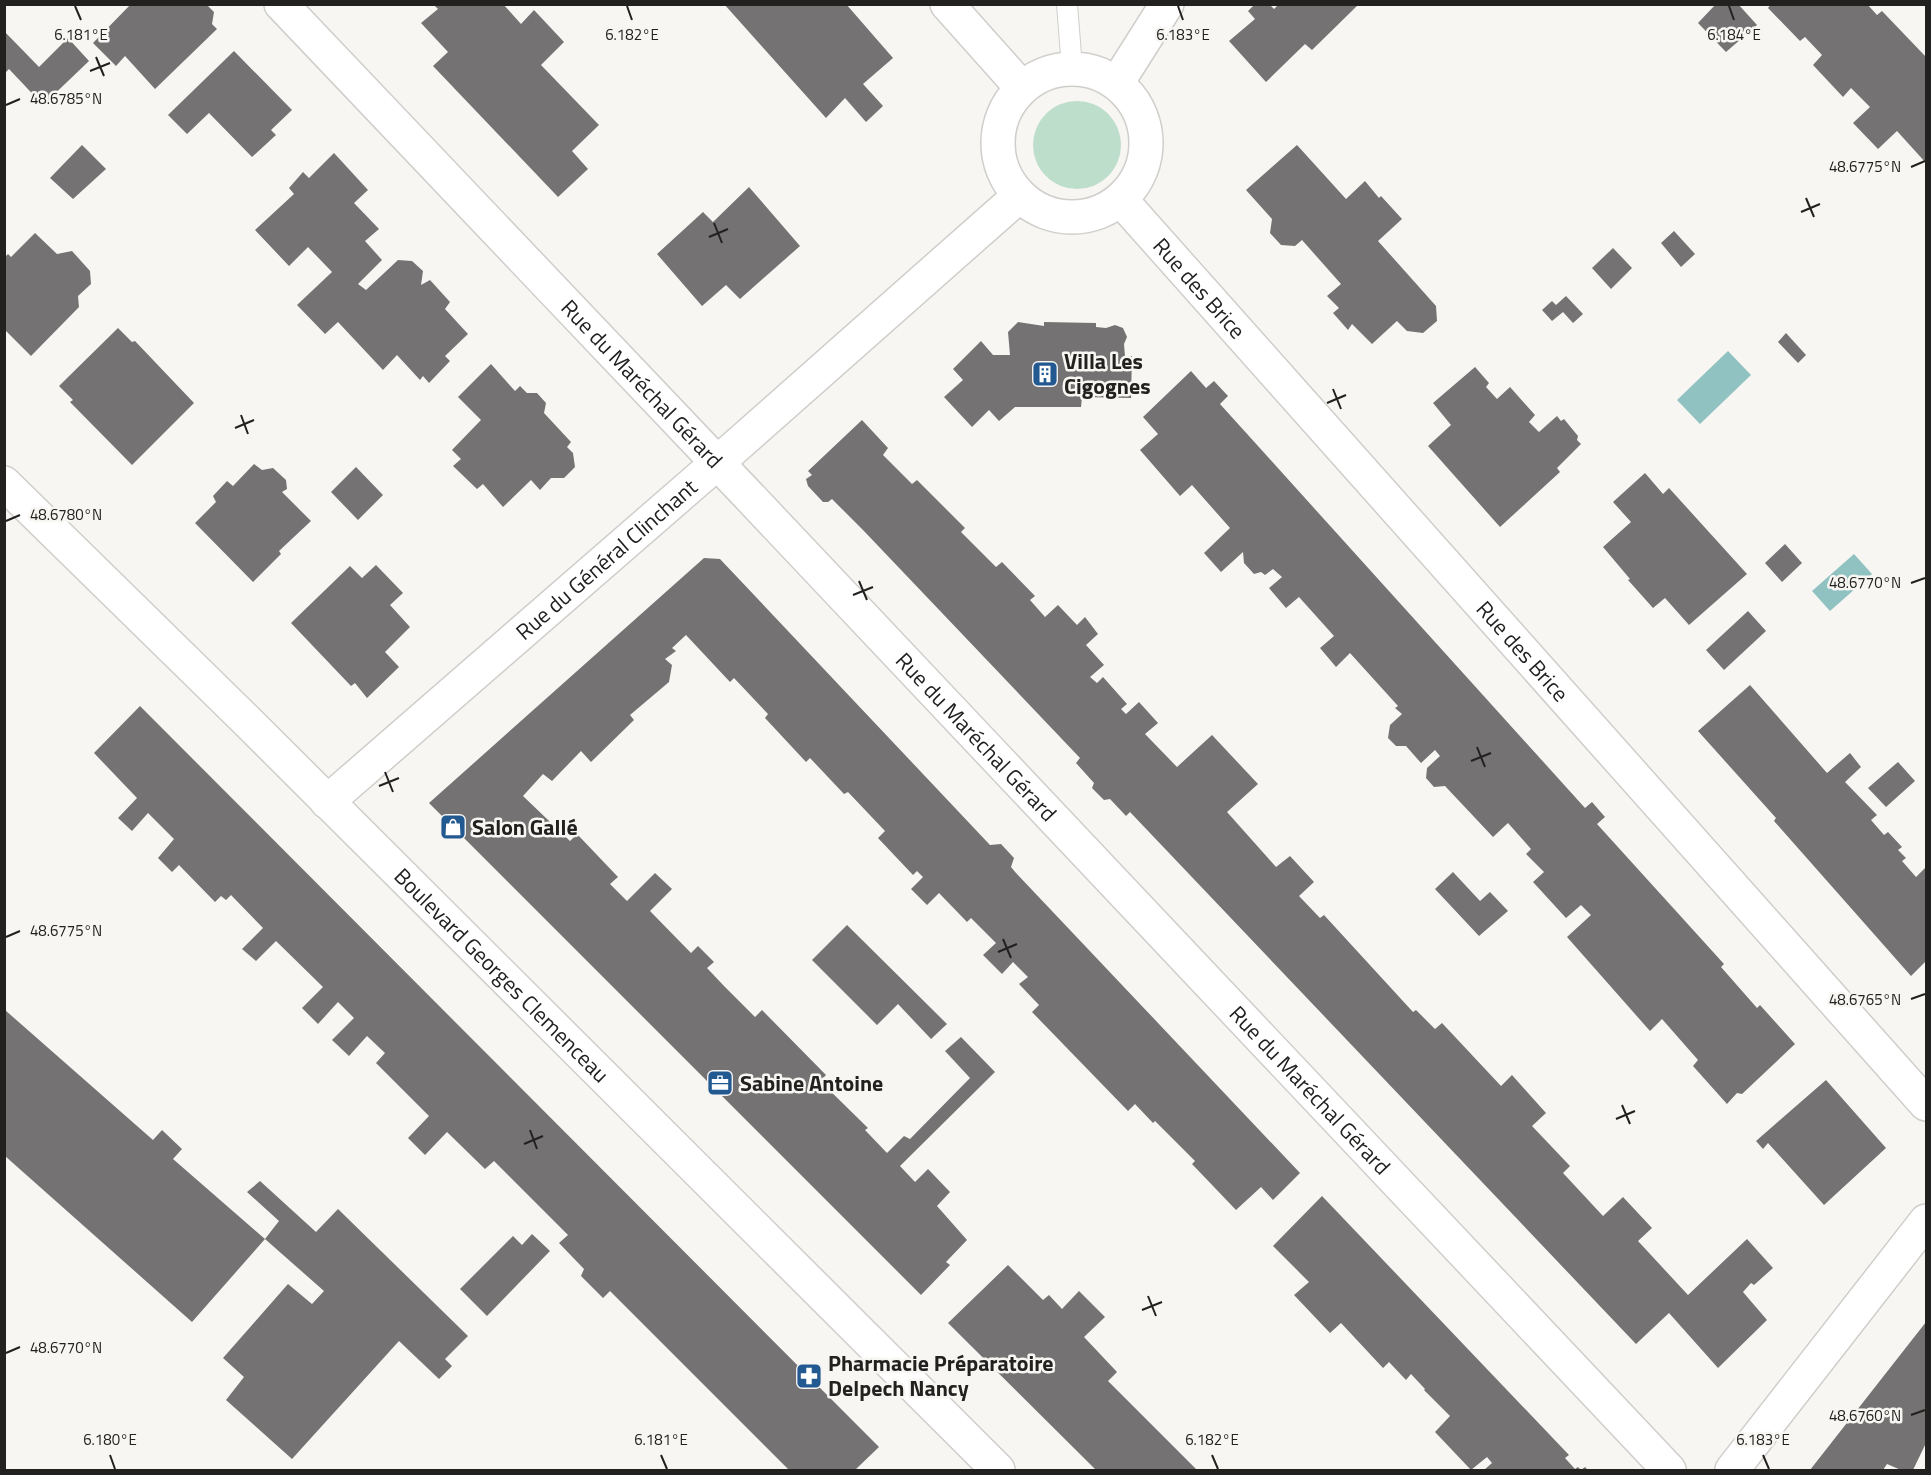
<svg xmlns="http://www.w3.org/2000/svg" width="1931" height="1475" font-family="'Titillium Web',sans-serif">
<rect width="100%" height="100%" fill="#f8f6f3"/>
<circle fill="#bedecc" cx="1077" cy="145" r="44"/>
<g fill="#90c2c2">
<path d="M 1728,351 L 1751,375 L 1700,424 L 1677,400 Z"/>
<path d="M 1854,554 L 1872,574 L 1830,611 L 1812,591 Z"/>
</g>
<g fill="#757273">
<path d="M 131,4 L 208,6 L 214,12 L 212,24 L 217,29 L 155,89 L 125,56 L 116,66 L 93,43 Z"/>
<path d="M 433,4 L 503,4 L 521,24 L 534,10 L 564,42 L 541,65 L 599,125 L 572,151 L 588,169 L 558,197 L 433,66 L 448,52 L 421,23 L 438,9 Z"/>
<path d="M 724,4 L 846,4 L 893,58 L 863,84 L 883,106 L 866,122 L 845,98 L 826,118 Z"/>
<path d="M 1255,4 L 1269,4 L 1274,9 L 1279,4 L 1359,4 L 1312,50 L 1305,44 L 1266,82 L 1229,41 L 1255,19 L 1248,11 Z"/>
<path d="M 1716,4 L 1738,4 L 1757,25 L 1726,52 L 1698,23 Z"/>
<path d="M 1771,4 L 1867,4 L 1877,15 L 1882,11 L 1926,57 L 1926,163 L 1897,131 L 1878,149 L 1853,123 L 1870,107 L 1851,88 L 1843,97 L 1813,65 L 1822,55 L 1805,37 L 1800,41 L 1768,8 Z"/>
<path d="M 4,31 L 39,67 L 68,38 L 89,61 L 43,105 L 9,69 L 4,74 Z"/>
<path d="M 234,51 L 292,110 L 271,130 L 276,135 L 252,157 L 209,113 L 187,134 L 168,115 Z"/>
<path d="M 82,145 L 106,169 L 73,199 L 50,178 Z"/>
<path d="M 1297,145 L 1346,199 L 1365,181 L 1379,198 L 1381,196 L 1402,219 L 1378,241 L 1436,306 L 1437,321 L 1423,333 L 1407,331 L 1397,321 L 1372,344 L 1352,324 L 1348,330 L 1333,313 L 1339,308 L 1327,296 L 1341,284 L 1302,240 L 1295,246 L 1281,245 L 1270,233 L 1272,219 L 1246,190 Z"/>
<path d="M 334,153 L 368,190 L 354,203 L 379,229 L 365,241 L 382,260 L 358,284 L 366,290 L 398,260 L 412,261 L 423,271 L 421,285 L 430,280 L 450,302 L 445,309 L 468,334 L 445,356 L 450,361 L 429,383 L 423,376 L 420,380 L 397,355 L 383,370 L 338,322 L 325,334 L 297,305 L 332,272 L 308,247 L 289,266 L 255,230 L 294,194 L 289,188 L 303,172 L 309,178 Z"/>
<path d="M 749,187 L 800,246 L 740,299 L 726,285 L 702,306 L 657,254 L 703,212 L 713,222 Z"/>
<path d="M 1674,231 L 1695,254 L 1681,267 L 1661,243 Z"/>
<path d="M 35,233 L 57,254 L 72,251 L 90,271 L 91,284 L 78,296 L 79,307 L 31,356 L 4,329 L 4,258 L 8,254 L 11,257 Z"/>
<path d="M 1613,248 L 1632,268 L 1611,289 L 1592,268 Z"/>
<path d="M 1566,296 L 1583,314 L 1573,323 L 1563,312 L 1552,321 L 1542,310 L 1552,301 L 1556,305 Z"/>
<path d="M 1018,322 L 1044,326 L 1044,322 L 1096,323 L 1096,327 L 1106,328 L 1115,325 L 1123,328 L 1127,337 L 1124,344 L 1125,356 L 1132,356 L 1131,398 L 1082,397 L 1081,407 L 1015,407 L 999,421 L 989,410 L 972,427 L 944,397 L 963,380 L 953,369 L 981,341 L 993,355 L 1010,355 L 1008,332 Z"/>
<path d="M 118,328 L 132,342 L 135,341 L 194,403 L 132,465 L 70,402 L 73,400 L 59,386 Z"/>
<path d="M 1786,333 L 1806,355 L 1798,363 L 1778,342 Z"/>
<path d="M 491,364 L 515,391 L 520,386 L 527,393 L 537,393 L 546,403 L 544,413 L 571,442 L 567,447 L 573,453 L 575,467 L 564,478 L 551,478 L 540,490 L 531,480 L 503,507 L 483,484 L 477,489 L 453,466 L 461,459 L 452,450 L 481,420 L 458,397 Z"/>
<path d="M 1475,367 L 1489,383 L 1486,387 L 1497,399 L 1510,387 L 1535,415 L 1529,422 L 1539,432 L 1557,416 L 1561,421 L 1564,419 L 1578,436 L 1577,440 L 1581,444 L 1557,468 L 1560,472 L 1500,527 L 1428,446 L 1451,425 L 1433,403 Z"/>
<path d="M 1191,371 L 1206,388 L 1214,381 L 1228,396 L 1220,404 L 1585,808 L 1592,802 L 1605,817 L 1597,824 L 1724,964 L 1721,967 L 1757,1008 L 1760,1005 L 1795,1044 L 1742,1094 L 1737,1093 L 1727,1104 L 1693,1066 L 1698,1060 L 1662,1019 L 1650,1031 L 1567,937 L 1591,915 L 1581,905 L 1566,918 L 1533,882 L 1544,872 L 1526,854 L 1531,849 L 1508,823 L 1493,837 L 1445,786 L 1434,787 L 1426,778 L 1427,768 L 1440,756 L 1435,750 L 1421,763 L 1406,746 L 1396,746 L 1388,738 L 1390,725 L 1402,714 L 1395,708 L 1398,706 L 1350,653 L 1336,667 L 1320,648 L 1334,636 L 1299,597 L 1286,608 L 1269,588 L 1282,577 L 1273,569 L 1265,575 L 1261,572 L 1254,574 L 1244,563 L 1243,552 L 1221,572 L 1204,553 L 1230,528 L 1192,485 L 1180,496 L 1140,450 L 1158,434 L 1143,417 Z"/>
<path d="M 862,420 L 888,448 L 883,455 L 912,484 L 917,480 L 965,528 L 961,532 L 996,567 L 1002,562 L 1035,596 L 1030,600 L 1045,617 L 1058,605 L 1077,625 L 1085,617 L 1098,634 L 1086,645 L 1104,665 L 1090,677 L 1097,683 L 1103,677 L 1127,704 L 1121,709 L 1126,714 L 1139,702 L 1158,723 L 1145,734 L 1177,767 L 1212,735 L 1258,784 L 1227,812 L 1276,867 L 1290,856 L 1314,882 L 1299,896 L 1320,918 L 1324,915 L 1413,1012 L 1416,1010 L 1435,1029 L 1442,1023 L 1501,1086 L 1512,1075 L 1546,1113 L 1532,1126 L 1570,1166 L 1563,1173 L 1603,1216 L 1623,1197 L 1652,1228 L 1638,1241 L 1688,1295 L 1747,1239 L 1773,1268 L 1754,1285 L 1751,1283 L 1743,1292 L 1767,1320 L 1718,1368 L 1669,1313 L 1636,1344 L 1130,812 L 1126,816 L 1110,799 L 1104,800 L 1092,788 L 1094,783 L 1076,763 L 1080,758 L 863,530 L 832,499 L 828,502 L 823,502 L 808,486 L 806,479 L 812,475 L 808,471 Z"/>
<path d="M 254,464 L 262,470 L 273,468 L 286,480 L 287,489 L 282,492 L 311,521 L 279,551 L 281,554 L 253,582 L 195,523 L 216,502 L 213,496 L 227,481 L 233,486 Z"/>
<path d="M 356,467 L 383,495 L 358,520 L 331,492 Z"/>
<path d="M 1645,473 L 1663,494 L 1669,488 L 1747,574 L 1689,625 L 1665,598 L 1653,608 L 1628,580 L 1630,579 L 1603,547 L 1631,522 L 1613,502 Z"/>
<path d="M 1785,544 L 1802,563 L 1782,582 L 1765,563 Z"/>
<path d="M 704,558 L 720,559 L 990,845 L 1001,844 L 1014,858 L 1011,867 L 1016,873 L 1300,1173 L 1273,1200 L 1261,1187 L 1236,1210 L 1192,1164 L 1195,1161 L 1155,1121 L 1153,1123 L 1135,1104 L 1128,1111 L 1032,1012 L 1039,1005 L 1019,984 L 1028,977 L 1013,962 L 1002,974 L 983,955 L 996,943 L 971,918 L 967,922 L 939,893 L 927,905 L 911,889 L 923,877 L 917,871 L 913,875 L 878,838 L 885,831 L 848,792 L 844,794 L 810,758 L 806,762 L 765,718 L 768,714 L 734,678 L 730,682 L 686,635 L 672,648 L 676,651 L 665,659 L 672,665 L 669,682 L 630,715 L 634,720 L 591,762 L 581,751 L 552,781 L 543,774 L 523,796 L 570,841 L 577,834 L 618,877 L 610,884 L 627,901 L 655,873 L 672,889 L 650,911 L 691,953 L 698,946 L 714,962 L 707,968 L 724,986 L 755,1017 L 762,1010 L 826,1075 L 820,1081 L 868,1128 L 865,1130 L 887,1153 L 904,1136 L 910,1139 L 970,1078 L 945,1051 L 961,1037 L 995,1072 L 900,1166 L 915,1182 L 928,1169 L 950,1192 L 937,1206 L 967,1240 L 946,1262 L 950,1265 L 921,1295 L 429,803 Z"/>
<path d="M 376,565 L 403,593 L 390,605 L 410,627 L 385,652 L 399,667 L 367,698 L 355,683 L 351,686 L 291,623 L 350,566 L 362,578 Z"/>
<path d="M 1748,611 L 1766,631 L 1724,670 L 1706,650 Z"/>
<path d="M 1750,685 L 1827,773 L 1850,753 L 1861,767 L 1845,782 L 1877,815 L 1871,820 L 1884,835 L 1888,832 L 1902,847 L 1898,850 L 1906,858 L 1902,861 L 1916,877 L 1926,867 L 1926,961 L 1911,976 L 1774,821 L 1776,818 L 1698,731 Z"/>
<path d="M 140,706 L 879,1447 L 855,1470 L 789,1470 L 610,1291 L 603,1298 L 581,1276 L 584,1269 L 559,1243 L 568,1235 L 494,1161 L 485,1169 L 447,1132 L 425,1155 L 408,1138 L 429,1116 L 376,1063 L 385,1053 L 367,1036 L 349,1056 L 332,1040 L 354,1018 L 338,1002 L 318,1024 L 302,1008 L 323,987 L 276,941 L 256,961 L 242,949 L 263,928 L 231,895 L 226,900 L 221,896 L 215,902 L 179,865 L 172,872 L 158,858 L 174,839 L 148,813 L 132,831 L 118,818 L 137,798 L 94,753 Z"/>
<path d="M 1898,762 L 1915,781 L 1886,807 L 1868,788 Z"/>
<path d="M 1453,872 L 1480,901 L 1490,892 L 1508,911 L 1479,936 L 1435,889 Z"/>
<path d="M 847,925 L 947,1024 L 931,1039 L 898,1004 L 877,1025 L 812,960 Z"/>
<path d="M 5,1010 L 153,1140 L 162,1130 L 182,1149 L 173,1159 L 265,1239 L 192,1322 L 5,1156 Z"/>
<path d="M 1826,1080 L 1886,1148 L 1824,1205 L 1768,1143 L 1763,1149 L 1756,1141 Z"/>
<path d="M 260,1181 L 316,1232 L 338,1209 L 468,1336 L 445,1359 L 452,1366 L 439,1379 L 399,1341 L 292,1459 L 226,1400 L 244,1377 L 223,1358 L 288,1284 L 312,1304 L 324,1291 L 265,1239 L 279,1221 L 247,1192 Z"/>
<path d="M 1322,1196 L 1569,1455 L 1565,1458 L 1575,1469 L 1578,1467 L 1581,1470 L 1585,1467 L 1588,1470 L 1484,1470 L 1492,1463 L 1487,1457 L 1471,1470 L 1435,1432 L 1450,1416 L 1424,1390 L 1425,1389 L 1411,1374 L 1406,1380 L 1389,1362 L 1383,1368 L 1341,1323 L 1330,1333 L 1294,1295 L 1309,1282 L 1273,1246 Z"/>
<path d="M 532,1234 L 550,1251 L 487,1316 L 460,1289 L 513,1236 L 522,1245 Z"/>
<path d="M 1008,1265 L 1043,1300 L 1049,1295 L 1062,1309 L 1079,1291 L 1105,1317 L 1084,1337 L 1117,1372 L 1108,1381 L 1197,1470 L 1096,1470 L 948,1323 Z"/>
<path d="M 1926,1322 L 1926,1443 L 1913,1470 L 1901,1470 L 1887,1464 L 1883,1470 L 1810,1470 Z"/>
</g>
<g fill="none" stroke-linecap="round" stroke-linejoin="round">
<defs>
<path id="lane" d="M 1067,4 L 1072,68"/>
<g id="street">
<path id="s1" d="M 281,4 L 747,494 L 1669,1470"/>
<path d="M 947,4 L 1022,88"/>
<circle cx="1072" cy="143" r="74"/>
<path d="M 1117,83 L 1167,4"/>
<path id="s2" d="M 1121,200 L 1926,1104"/>
<path id="s3" d="M 327,802 L 717,463 L 1019,196"/>
</g>
<g id="secondary">
<path id="s4" d="M 4,483 L 250,724 L 998,1470"/>
<path d="M 1732,1470 L 1926,1221"/>
</g>
</defs>
<use href="#lane" stroke="#cfcecb" stroke-width="22"/>
<use href="#street" stroke="#cfcecb" stroke-width="36"/>
<use href="#secondary" stroke="#cfcecb" stroke-width="36"/>
<use href="#lane" stroke="#fff" stroke-width="20"/>
<use href="#street" stroke="#fff" stroke-width="33"/>
<use href="#secondary" stroke="#fff" stroke-width="33"/>
</g>
<path fill="none" stroke="#222120" stroke-width="2" d="M 75,6 L 81,20M 627,6 L 632,20M 1178,6 L 1183,20M 1729,6 L 1734,20M 96,57 L 104,76M 90,71 L 110,63M 6,105 L 20,99M 1911,167 L 1925,161M 1806,198 L 1814,217M 1801,212 L 1820,204M 714,223 L 722,243M 709,237 L 728,229M 1333,389 L 1341,409M 1327,403 L 1346,395M 241,415 L 248,434M 235,428 L 254,420M 6,521 L 20,515M 859,581 L 867,600M 1911,583 L 1925,578M 853,595 L 873,587M 1477,747 L 1485,767M 1471,761 L 1491,753M 385,772 L 393,792M 379,786 L 399,778M 6,937 L 20,931M 1003,939 L 1011,958M 998,952 L 1017,944M 1911,999 L 1925,994M 1622,1105 L 1630,1124M 1616,1119 L 1635,1111M 530,1130 L 537,1149M 524,1144 L 543,1136M 1148,1296 L 1156,1316M 1142,1310 L 1162,1302M 6,1353 L 20,1347M 1911,1415 L 1925,1410M 110,1455 L 115,1469M 661,1455 L 667,1469M 1212,1455 L 1218,1469M 1763,1455 L 1769,1469"/>
<defs>
<symbol id="building-square" viewBox="-11 -11 22 22"><rect x="-9" y="-9" width="18" height="18" rx="4" fill="#235991" stroke="#f8f6f3"/><path d="M-4-6H4V6H1V3H-1V6H-4ZM-2.5-4.3h1.7v1.8h-1.7ZM.8-4.3h1.7v1.8H.8ZM-2.5-1h1.7V.8h-1.7ZM.8-1h1.7V.8H.8Z" fill="#fff"/></symbol>
<symbol id="shop-square" viewBox="-11 -11 22 22"><rect x="-9" y="-9" width="18" height="18" rx="4" fill="#235991" stroke="#f8f6f3"/><path d="M-5-2.5h2.3a2.7 3.5 0 0 1 5.4 0H5L5.5 6h-11ZM-1.5-2.5h3a1.5 2.3 0 0 0-3 0Z" fill="#fff"/></symbol>
<symbol id="office-square" viewBox="-11 -11 22 22"><rect x="-9" y="-9" width="18" height="18" rx="4" fill="#235991" stroke="#f8f6f3"/><path d="M-6-3h4V-5.5h4V-3h4V5H-6ZM-1-4.5V-3h2v-1.5ZM-6 0V1H6V0Z" fill="#fff"/></symbol>
<symbol id="pharmacy-square" viewBox="-11 -11 22 22"><rect x="-9" y="-9" width="18" height="18" rx="4" fill="#235991" stroke="#f8f6f3"/><path d="M-2-6h4v4h4v4h-4v4h-4v-4h-4v-4h4Z" fill="#fff"/></symbol>
</defs>
<g fill-rule="evenodd">
<use href="#building-square" x="1030" y="359" width="30" height="30"/>
<use href="#shop-square" x="438" y="812" width="30" height="30"/>
<use href="#office-square" x="705" y="1068" width="30" height="30"/>
<use href="#pharmacy-square" x="794" y="1361" width="30" height="30"/>
</g>
<g text-anchor="middle" stroke-width="5" stroke-linejoin="round" paint-order="stroke">
<g font-size="22" fill="#222120" stroke="#f8f6f3">
<text dy="8" stroke="none"><textPath href="#s2" startOffset="118">Rue des Brice</textPath></text>
<text dy="8" stroke="none"><textPath href="#s1" startOffset="524">Rue du Maréchal Gérard</textPath></text>
<text dy="8" stroke="none"><textPath href="#s3" startOffset="370">Rue du Général Clinchant</textPath></text>
<text dy="8" stroke="none"><textPath href="#s2" startOffset="604">Rue des Brice</textPath></text>
<text dy="8" stroke="none"><textPath href="#s1" startOffset="1010">Rue du Maréchal Gérard</textPath></text>
<text dy="8" stroke="none"><textPath href="#s4" startOffset="700">Boulevard Georges Clemenceau</textPath></text>
<text dy="8" stroke="none"><textPath href="#s1" startOffset="1496">Rue du Maréchal Gérard</textPath></text>
</g>
<g font-size="22" font-weight="bold" fill="#222120" stroke="#f8f6f3" text-anchor="start">
<text x="1064" y="369">Villa Les<tspan x="1064" dy="25">Cigognes</tspan></text>
<text x="472" y="835">Salon Gallé</text>
<text x="740" y="1091">Sabine Antoine</text>
<text x="828" y="1371">Pharmacie Préparatoire<tspan x="828" dy="25">Delpech Nancy</tspan></text>
</g>
</g>
<g font-size="15" text-anchor="middle" fill="#222120" stroke="#f8f6f3" stroke-width="5" stroke-linejoin="round" paint-order="stroke">
<text x="81" y="40">6.181°E</text>
<text x="632" y="40">6.182°E</text>
<text x="1183" y="40">6.183°E</text>
<text x="1734" y="40">6.184°E</text>
<text x="66" y="104">48.6785°N</text>
<text x="1865" y="172">48.6775°N</text>
<text x="66" y="520">48.6780°N</text>
<text x="1865" y="588">48.6770°N</text>
<text x="66" y="936">48.6775°N</text>
<text x="1865" y="1005">48.6765°N</text>
<text x="66" y="1353">48.6770°N</text>
<text x="1865" y="1421">48.6760°N</text>
<text x="110" y="1445">6.180°E</text>
<text x="661" y="1445">6.181°E</text>
<text x="1212" y="1445">6.182°E</text>
<text x="1763" y="1445">6.183°E</text>
</g>
<rect width="1931" height="1475" fill="none" stroke="#222120" stroke-width="12"/>
</svg>
